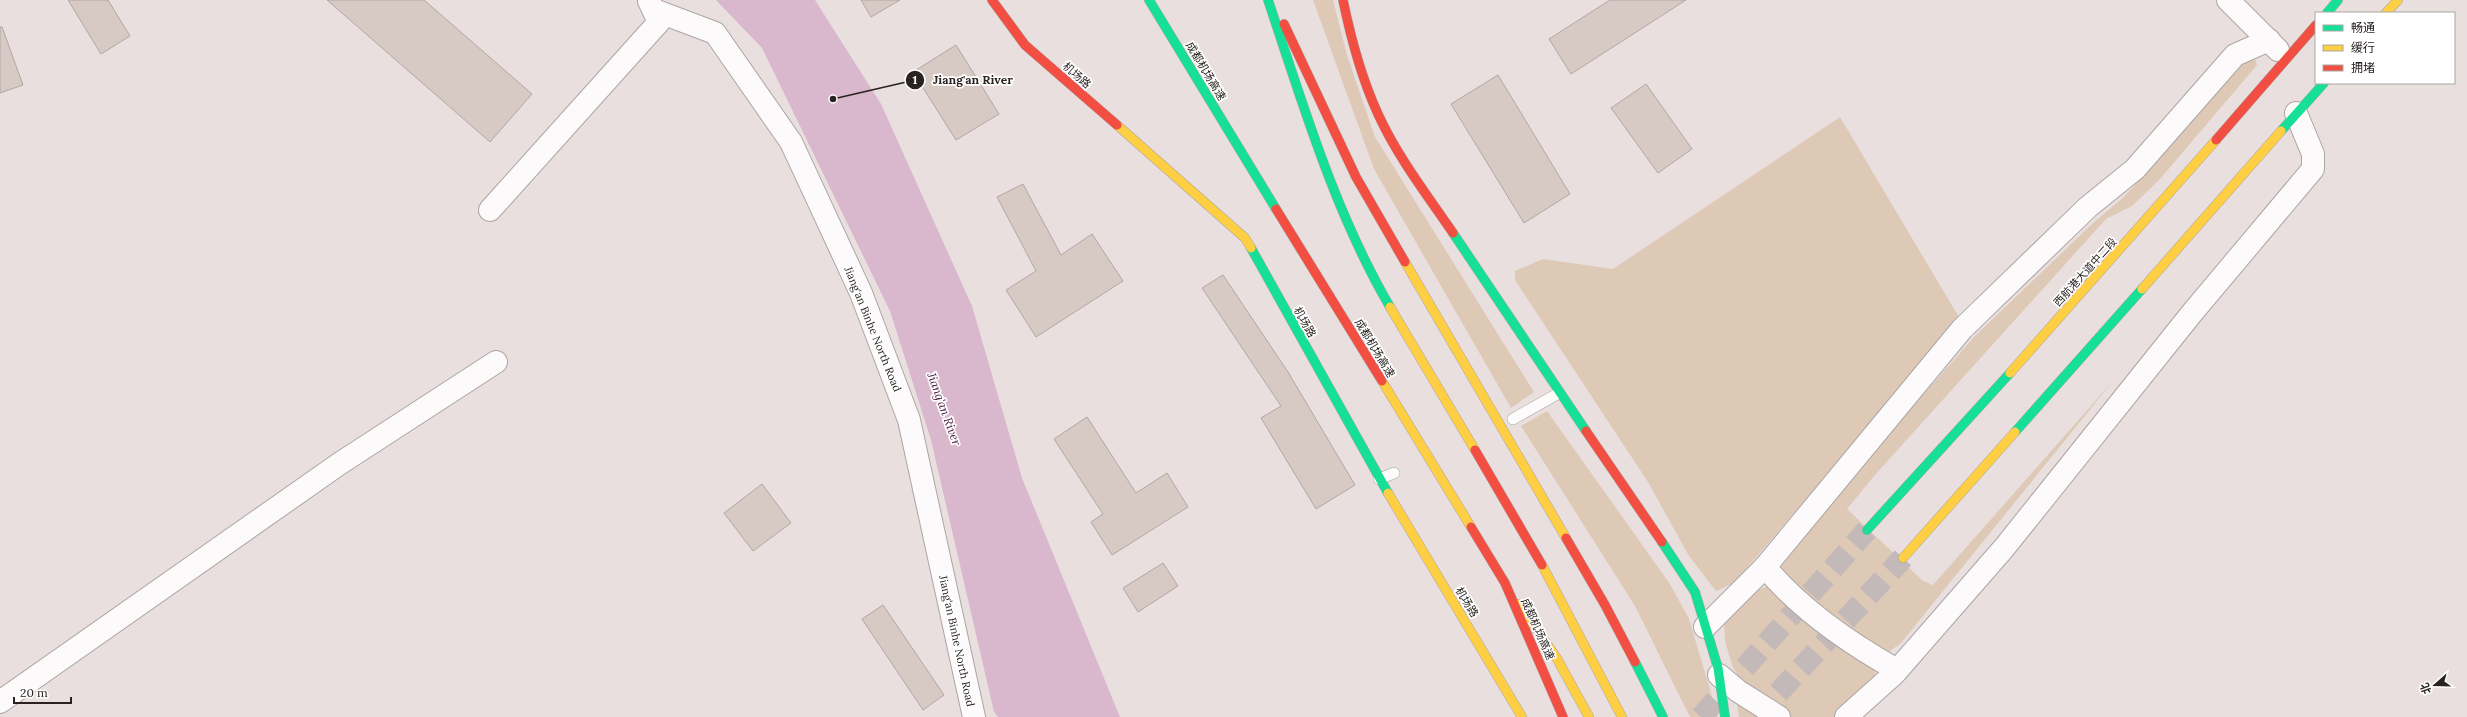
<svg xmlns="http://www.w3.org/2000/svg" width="2467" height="717" font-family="Lora,'Noto Sans SC',serif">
<rect width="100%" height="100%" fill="#e9dfde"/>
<g fill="#ddc9b6">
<path d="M 1313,0 L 1333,0 L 1347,55 L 1375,137 L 1534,392 L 1511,408 L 1374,169 Z"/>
<path d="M 2254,57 L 2257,65 L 2160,179 L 2132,206 L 2106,219 L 1874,476 L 1847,509 L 1923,581 L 1933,585 L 2113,381 L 1901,643 L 1886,654 L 1850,635 L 1780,569 L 1785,560 L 1849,479 L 1974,337 L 2092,224 L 2124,197 L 2245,62 Z"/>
<path d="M 1840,117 L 1960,319 L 1734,583 L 1716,591 L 1689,556 L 1648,482 L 1515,280 L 1515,271 L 1543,259 L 1613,269 Z"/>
<path d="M 1547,411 L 1670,584 L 1689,619 L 1718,717 L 1690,717 L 1635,606 L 1521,426 Z"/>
<path d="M 1767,587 L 1873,661 L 1875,674 L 1868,688 L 1836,717 L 1787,717 L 1743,685 L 1732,665 L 1725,641 L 1724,622 L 1757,590 Z"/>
<path d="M 1737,704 L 1746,705 L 1762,717 L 1739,717 Z"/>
</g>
<path fill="#d9b8ce" d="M 716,0 L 815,0 L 881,104 L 972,306 L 1022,478 L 1120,717 L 998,717 L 994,712 L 931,440 L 890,311 L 762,48 Z"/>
<g fill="#d7c9c4" stroke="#b0a8a6">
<path d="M 68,0 L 108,0 L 130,36 L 101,54 Z"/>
<path d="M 327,0 L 424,0 L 532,94 L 490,142 Z"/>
<path d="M 861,0 L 900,0 L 871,17 Z"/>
<path d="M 1610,0 L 1686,0 L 1571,74 L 1549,39 Z"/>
<path d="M 0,27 L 2,27 L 23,85 L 0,93 Z"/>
<path d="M 956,45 L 999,114 L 956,140 L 913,72 Z"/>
<path d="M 1498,75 L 1570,194 L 1524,223 L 1451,104 Z"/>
<path d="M 1646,84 L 1692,149 L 1658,173 L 1611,108 Z"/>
<path d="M 1023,184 L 1061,255 L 1092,234 L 1123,281 L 1036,337 L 1006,290 L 1036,271 L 997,197 Z"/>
<path d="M 1223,275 L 1288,372 L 1355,485 L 1316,509 L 1261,418 L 1281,406 L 1202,288 Z"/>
<path d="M 1087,417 L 1136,493 L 1167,473 L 1188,507 L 1112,555 L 1091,522 L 1103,514 L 1054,439 Z"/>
<path d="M 762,484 L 791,523 L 753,551 L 724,513 Z"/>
<path d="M 1163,563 L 1178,586 L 1138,612 L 1123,588 Z"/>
<path d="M 883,605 L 944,695 L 923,710 L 862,619 Z"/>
</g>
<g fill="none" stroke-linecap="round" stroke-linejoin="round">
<g stroke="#c3b9b8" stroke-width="22" stroke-dasharray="22 11" stroke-linecap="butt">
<path d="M 1701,717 L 1867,530"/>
<path d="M 1756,717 L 1903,558"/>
</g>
<defs>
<g id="lane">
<path d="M 1513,419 L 1559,393"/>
<path d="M 1379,479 L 1394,473"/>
</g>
<g id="street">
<path d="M 2228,0 L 2278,50"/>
<path d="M 654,10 L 715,33 L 791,142 L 861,293 L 909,420 L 974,717"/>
<path d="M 490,210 L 659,22 L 649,1"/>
<path d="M 1765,567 C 1800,609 1849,643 1897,670"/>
<path d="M 1705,627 L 1765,567 L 1962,329 L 2088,207 L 2135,169 L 2235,55 L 2269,40"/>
<path d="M 1719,675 L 1738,691 L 1779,717"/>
<path d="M 0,702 L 339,464 L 496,362"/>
<path d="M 1846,717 L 1894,674 L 2004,548 L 2192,313 L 2313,169 L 2313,154 L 2296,113"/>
</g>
<g id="fast">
<path d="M 1149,0 L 1276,209"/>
<path d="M 1268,0 C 1303,104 1334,211 1390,307"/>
<path d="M 2327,13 L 2338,0"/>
<path d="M 2281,131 L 2324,83"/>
<path d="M 1453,233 L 1586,431"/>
<path d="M 1251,248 L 1388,493"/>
<path d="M 2015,432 L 2142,289"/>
<path d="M 1867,530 L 2010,373"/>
<path d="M 1662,542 L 1695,592 L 1718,668 L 1725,717"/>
<path d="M 1635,662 L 1663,717"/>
</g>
<g id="slow">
<path d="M 2386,13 L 2398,0"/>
<path d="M 1117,125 L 1245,238 L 1251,248"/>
<path d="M 1405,262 L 1566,538"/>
<path d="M 2142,289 L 2281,131"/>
<path d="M 1390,307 L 1475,450"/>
<path d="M 2010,373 L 2216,140"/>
<path d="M 1382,381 L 1471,527"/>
<path d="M 1388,493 L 1522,717"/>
<path d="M 1903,558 L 2015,432"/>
<path d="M 1542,565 L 1622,717"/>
<path d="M 1519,604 L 1556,657 L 1589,717"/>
</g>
<g id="jam">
<path d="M 992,0 L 1025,45 L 1117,125"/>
<path d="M 1343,0 C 1351,39 1361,77 1378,114 C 1397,156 1427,195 1453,233"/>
<path d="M 1284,24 L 1356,177 L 1405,262"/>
<path d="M 2216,140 L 2316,25"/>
<path d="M 1276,209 L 1382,381"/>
<path d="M 1586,431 L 1662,542"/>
<path d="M 1475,450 L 1542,565"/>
<path d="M 1471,527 L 1505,583 L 1563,717"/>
<path d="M 1566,538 L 1605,605 L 1635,662"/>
</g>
</defs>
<use href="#lane" stroke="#aca5a4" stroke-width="12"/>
<use href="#street" stroke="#aca5a4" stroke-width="24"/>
<use href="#fast" stroke="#aca5a4" stroke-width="10"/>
<use href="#slow" stroke="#aca5a4" stroke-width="10"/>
<use href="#jam" stroke="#aca5a4" stroke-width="10"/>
<use href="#lane" stroke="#fcfafa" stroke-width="11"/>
<use href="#street" stroke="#fcfafa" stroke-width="22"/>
<use href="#fast" stroke="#16e098" stroke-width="9"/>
<use href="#slow" stroke="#ffcf43" stroke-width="9"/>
<use href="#jam" stroke="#f24e42" stroke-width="9"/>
</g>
<g text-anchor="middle" stroke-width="3.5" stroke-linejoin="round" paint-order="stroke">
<g font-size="11" fill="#292221" stroke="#fff">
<text transform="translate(1206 71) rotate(59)" y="4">成都机场高速</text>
<text transform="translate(1077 75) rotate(41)" y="4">机场路</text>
<text transform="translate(2085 272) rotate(-48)" y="4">西航港大道中二段</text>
<text transform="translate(1305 322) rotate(61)" y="4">机场路</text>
<text transform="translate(873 329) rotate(68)" y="4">Jiang'an Binhe North Road</text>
<text transform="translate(1375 348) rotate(59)" y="4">成都机场高速</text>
<text transform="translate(1467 602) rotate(59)" y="4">机场路</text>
<text transform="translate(1538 629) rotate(66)" y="4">成都机场高速</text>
<text transform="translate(957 641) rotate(78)" y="4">Jiang'an Binhe North Road</text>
</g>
<g font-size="12" font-style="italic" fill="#4c1a43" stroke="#fff">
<text transform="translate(944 409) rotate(70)" y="4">Jiang'an River</text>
</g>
</g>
<path fill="none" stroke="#292221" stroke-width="1.5" d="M833 99L915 80"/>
<g fill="#292221" stroke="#fff" stroke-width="1.5">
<circle cx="833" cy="99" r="4"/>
<circle cx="915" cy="80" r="10"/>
</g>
<g font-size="12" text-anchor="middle" font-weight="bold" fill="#fff">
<text x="915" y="84">1</text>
</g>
<g font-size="12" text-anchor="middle" font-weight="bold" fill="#292221" stroke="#fff" stroke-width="3.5" stroke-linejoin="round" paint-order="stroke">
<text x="973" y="84">Jiang'an River</text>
</g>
<rect x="2315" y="12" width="140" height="72" fill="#ffffff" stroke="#a9a7a6"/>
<rect x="2323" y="25" width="20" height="6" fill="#16e098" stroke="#a9a7a6"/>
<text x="2351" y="32" font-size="12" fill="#292221">畅通</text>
<rect x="2323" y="45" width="20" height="6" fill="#ffcf43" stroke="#a9a7a6"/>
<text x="2351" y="52" font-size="12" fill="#292221">缓行</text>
<rect x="2323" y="65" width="20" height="6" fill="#f24e42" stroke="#a9a7a6"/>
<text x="2351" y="72" font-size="12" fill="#292221">拥堵</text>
<g transform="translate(2435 685) rotate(250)" stroke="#ffffff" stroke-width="3" paint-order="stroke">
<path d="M0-3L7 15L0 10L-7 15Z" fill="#292221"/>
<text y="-6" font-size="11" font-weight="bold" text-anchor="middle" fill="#292221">北</text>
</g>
<path d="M14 697v6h57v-6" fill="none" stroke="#292221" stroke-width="2"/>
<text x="20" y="697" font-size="12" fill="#292221" stroke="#ffffff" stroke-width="3" paint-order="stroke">20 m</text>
</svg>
